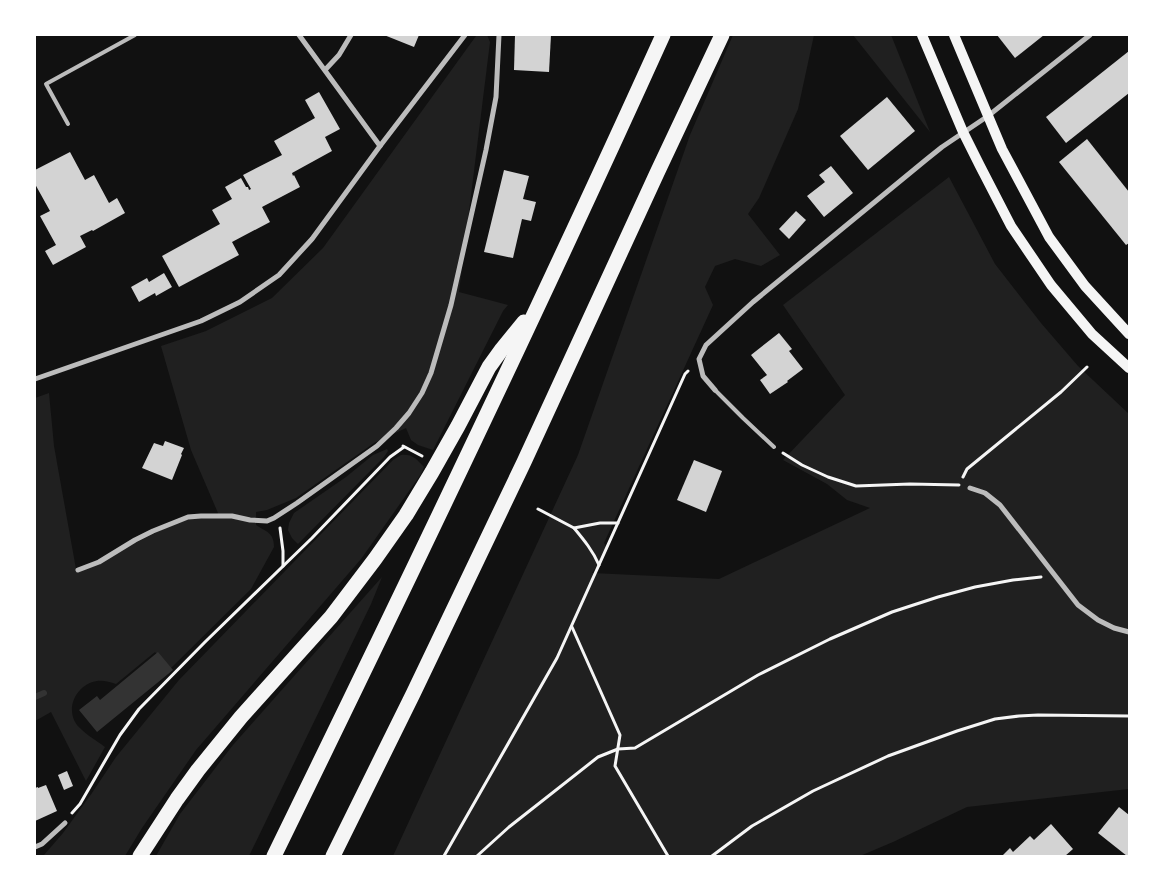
<svg xmlns="http://www.w3.org/2000/svg" width="1164" height="891" font-family="'Roboto Condensed',sans-serif">
<rect width="100%" height="100%" fill="#111"/>
<g fill="#202020">
<path d="M 478,35 L 487,35 L 490,42 L 459,292 L 508,305 L 503,311 L 433,450 L 418,445 L 411,440 L 406,428 L 374,443 L 296,498 L 267,510 L 256,512 L 256,525 C 267,532 274,533 274,547 L 251,589 L 170,669 L 155,652 L 116,684 C 110,682 103,680 97,681 C 78,684 66,705 75,722 C 80,731 97,741 105,747 L 86,781 L 51,712 L 35,721 L 35,398 L 49,393 L 54,446 L 76,569 L 78,572 L 167,527 L 189,519 L 216,517 L 218,513 L 191,450 L 161,346 L 206,331 L 272,298 L 323,248 L 476,36 Z"/>
<path d="M 733,35 L 814,35 L 798,109 L 759,198 L 748,214 L 780,255 L 761,266 L 735,259 L 715,266 L 705,287 L 713,305 L 604,543 L 608,549 L 592,573 L 719,579 L 870,508 L 847,500 L 827,484 L 783,460 L 845,395 L 783,305 L 949,177 L 995,264 L 1041,323 L 1078,366 L 1129,414 L 1129,789 L 967,807 L 893,842 L 860,856 L 393,856 L 578,455 L 690,135 Z"/>
<path d="M 853,35 L 891,35 L 930,132 Z"/>
<path d="M 387,449 L 388,451 L 384,457 L 298,544 L 292,538 L 288,530 L 289,523 L 294,513 L 346,477 L 373,455 Z"/>
<path d="M 401,455 C 413,454 416,459 424,467 L 421,474 L 361,559 L 196,750 L 142,828 L 125,856 L 41,856 L 44,855 L 63,833 L 92,793 L 116,757 L 179,680 L 393,460 Z"/>
<path d="M 382,577 L 371,604 L 249,856 L 156,856 L 180,814 L 233,745 Z"/>
</g>
<path fill="#333" d="M 158,652 L 173,670 L 97,732 L 79,710 L 97,696 L 100,700 Z"/>
<g fill="none" stroke-linecap="round" stroke-linejoin="round">
<path stroke="#333" stroke-width="6" d="M 35,697 L 44,693"/>
</g>
<g fill="#d3d3d3">
<path d="M 384,35 L 419,35 L 414,47 Z"/>
<path d="M 515,35 L 551,35 L 549,72 L 514,70 Z"/>
<path d="M 997,35 L 1044,35 L 1015,58 Z"/>
<path d="M 1129,51 L 1129,93 L 1066,143 L 1046,117 Z"/>
<path d="M 319,92 L 340,129 L 325,137 L 332,151 L 292,173 L 293,176 L 294,175 L 300,187 L 262,207 L 270,222 L 232,242 L 239,255 L 179,287 L 162,256 L 220,224 L 212,210 L 232,199 L 225,187 L 241,178 L 246,187 L 248,187 L 249,190 L 251,189 L 243,175 L 282,155 L 274,141 L 315,118 L 305,100 Z"/>
<path d="M 887,97 L 915,131 L 868,170 L 840,136 Z"/>
<path d="M 1087,139 L 1129,192 L 1129,243 L 1126,245 L 1059,162 Z"/>
<path d="M 70,152 L 85,180 L 94,175 L 109,203 L 117,198 L 125,213 L 93,231 L 92,230 L 80,236 L 86,247 L 53,265 L 45,251 L 56,245 L 40,216 L 50,211 L 35,184 L 35,170 Z"/>
<path d="M 831,166 L 853,193 L 824,217 L 807,196 L 825,182 L 819,175 Z"/>
<path d="M 504,170 L 529,176 L 523,199 L 536,202 L 531,221 L 522,219 L 513,258 L 484,252 Z"/>
<path d="M 796,211 L 806,220 L 789,239 L 779,229 Z"/>
<path d="M 164,273 L 172,287 L 156,296 L 155,293 L 139,302 L 131,287 L 147,278 L 149,282 Z"/>
<path d="M 779,333 L 792,349 L 789,351 L 803,369 L 787,381 L 788,382 L 770,394 L 760,380 L 767,375 L 751,355 Z"/>
<path d="M 165,441 L 184,448 L 181,454 L 182,455 L 172,480 L 142,468 L 154,443 L 163,446 Z"/>
<path d="M 694,460 L 722,471 L 706,512 L 677,500 Z"/>
<path d="M 67,771 L 73,786 L 64,790 L 58,775 Z"/>
<path d="M 46,785 L 57,811 L 35,821 L 35,788 L 38,787 L 38,788 Z"/>
<path d="M 1119,807 L 1129,815 L 1129,856 L 1127,856 L 1098,833 Z"/>
<path d="M 1051,824 L 1073,849 L 1065,856 L 1002,856 L 1010,848 L 1013,852 L 1030,836 L 1034,840 Z"/>
</g>
<g fill="none" stroke-linecap="round" stroke-linejoin="round">
<g stroke="#f5f5f5" stroke-width="3">
<path d="M 403,446 L 422,456"/>
<path d="M 783,453 L 802,465 L 828,477 L 856,486 L 910,484 L 959,485"/>
<path d="M 963,477 L 967,469 L 1061,392 L 1087,367"/>
<path d="M 538,509 L 574,528 L 600,523 L 618,523"/>
<path d="M 280,528 L 283,551 L 283,566"/>
<path d="M 574,528 C 584,540 593,551 599,565"/>
<path d="M 572,627 L 620,735 L 615,766 L 668,856"/>
<path d="M 72,813 L 80,804 L 102,766 L 120,735 L 139,709 L 205,642 L 312,538 L 390,457 L 404,447"/>
<path d="M 444,856 L 557,658 L 685,374 L 688,371"/>
<path d="M 477,856 L 509,827 L 598,757 L 618,749 L 635,748 L 758,675 L 830,639 L 892,612 L 938,597 L 975,587 L 1013,580 L 1041,577"/>
<path d="M 712,856 L 752,826 L 813,791 L 888,756 L 957,731 L 995,719 L 1019,716 L 1038,715 L 1129,716"/>
</g>
<g stroke="#bcbcbc" stroke-width="4">
<path d="M 68,124 L 46,84 L 135,35"/>
<path d="M 715,390 L 743,418 L 774,447"/>
</g>
<g stroke="#bcbcbc" stroke-width="5">
<path d="M 299,35 L 380,146"/>
<path d="M 325,70 L 339,55 L 351,35"/>
<path d="M 35,379 L 201,321 L 240,302 L 279,275 L 312,239 L 380,146 L 465,35"/>
<path d="M 715,390 L 703,376 L 699,359 L 706,345 L 753,302 L 927,159 L 942,147 L 988,116 L 1090,35"/>
<path d="M 970,488 L 985,493 L 1000,505 L 1078,605 L 1098,620 L 1114,628 L 1129,632"/>
<path d="M 78,570 L 99,562 L 135,540 L 153,531 L 188,517 L 201,516 L 232,516 L 250,520 L 267,521 L 274,518 L 297,503 L 377,446 L 396,428 L 409,413 L 422,393 L 431,373 L 451,305 L 486,150 L 496,97 L 499,35"/>
<path d="M 35,847 L 42,844 L 65,823"/>
</g>
<g stroke="#f5f5f5" stroke-width="10">
<path d="M 922,35 L 963,132 L 980,166 L 1011,226 L 1051,285 L 1092,334 L 1129,368"/>
<path d="M 954,35 L 1002,149 L 1049,237 L 1085,286 L 1129,334"/>
</g>
<g stroke="#f5f5f5" stroke-width="15">
<path d="M 140,856 L 177,799 L 198,770 L 241,717 L 331,617 L 375,559 L 406,515 L 432,472 L 458,426 L 489,367 L 502,349 L 524,322"/>
<path d="M 274,856 C 407,584 538,311 663,35"/>
<path d="M 333,856 L 413,694 L 524,462 L 657,173 L 722,35"/>
</g>
</g>
<rect width="1164" height="891" fill="none" stroke="#ffffff" stroke-width="72"/>
</svg>
